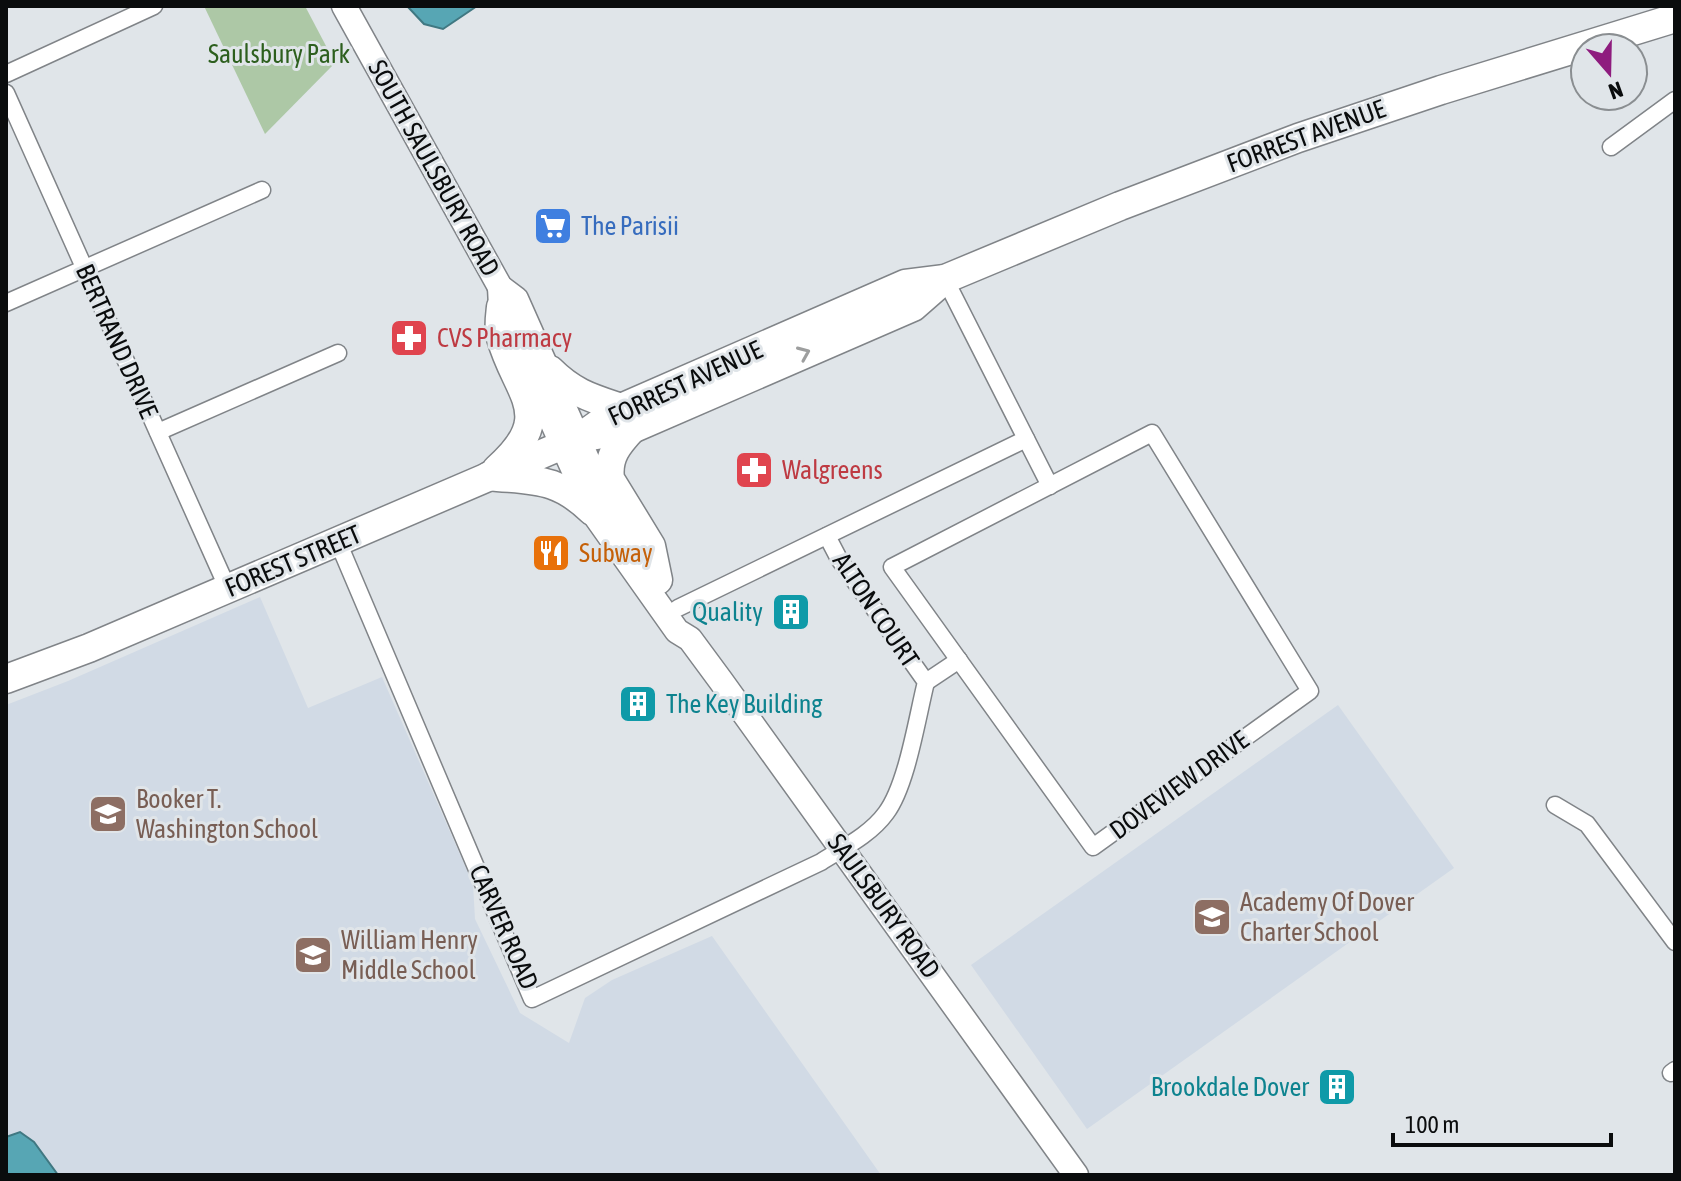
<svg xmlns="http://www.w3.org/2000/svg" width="1681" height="1181" font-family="'Asap Condensed',sans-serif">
<rect width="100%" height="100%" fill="#e0e5e9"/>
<g fill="#d1dae5">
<path d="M 260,597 L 308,708 L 382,677 L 473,884 L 475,919 L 520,1013 L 569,1043 L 585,998 L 612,980 L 712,936 L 881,1175 L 6,1175 L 6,705 L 68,681 Z"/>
<path d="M 1338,705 L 1454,868 L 1087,1129 L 971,965 Z"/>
</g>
<path fill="#adc8a6" d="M 204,6 L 305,6 L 335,63 L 265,134 Z"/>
<g fill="#57a6b4" stroke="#407882" stroke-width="2">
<path d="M 407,6 L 477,6 L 443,29 L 424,24 Z"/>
<path d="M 20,1132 L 34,1142 L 58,1175 L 6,1175 L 6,1137 Z"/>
</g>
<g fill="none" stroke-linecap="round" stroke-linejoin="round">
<defs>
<g id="minor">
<path d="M 6,74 L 154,6"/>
<path d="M 6,93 L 228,589"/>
<path d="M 1611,147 L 1675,100"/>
<path d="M 945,279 L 1050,486"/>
<path d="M 6,303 L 262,190"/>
<path d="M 158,432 L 338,353"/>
<path d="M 1152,433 L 1310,691 L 1093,847 L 892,567 Z"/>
<path d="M 338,542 L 532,999 L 821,862 C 843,848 870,835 886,813 C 907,785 917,718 926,682 L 839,559 L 827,536"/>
<path d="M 678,608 L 1026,439"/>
<path d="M 926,682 L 959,660"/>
<path d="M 1555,805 L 1587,824 L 1675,942"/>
<path d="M 1671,1073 L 1675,1070"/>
</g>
<g id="secondary">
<path d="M 344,6 L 500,287 L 516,299 L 599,486 L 633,544"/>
<path d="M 500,287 L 501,307 L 592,511 L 677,631 L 690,639 L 721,681 L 1076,1175"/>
</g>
<g id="trunk">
<path d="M 550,370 C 573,393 591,398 621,408"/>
<path d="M 632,429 C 618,444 607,457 610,479 L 651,546 L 658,580"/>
<path d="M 579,438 L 621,408 L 905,284 L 945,279 L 1120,206 L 1298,138 L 1441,90 L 1675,18"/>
<path d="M 497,469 C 558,415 517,395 501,338 C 498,329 500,316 501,307"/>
<path d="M 489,476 C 535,481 557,477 592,511"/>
<path d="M 6,679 L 89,648 L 579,438 L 632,429 L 913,307 L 945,279"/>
</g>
</defs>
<use href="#minor" stroke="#808488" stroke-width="19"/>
<use href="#secondary" stroke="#808488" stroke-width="27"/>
<use href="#trunk" stroke="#808488" stroke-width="31"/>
<use href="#minor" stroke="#fff" stroke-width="16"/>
<use href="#secondary" stroke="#fff" stroke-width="24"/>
<use href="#trunk" stroke="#fff" stroke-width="28"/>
</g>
<defs><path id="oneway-chevron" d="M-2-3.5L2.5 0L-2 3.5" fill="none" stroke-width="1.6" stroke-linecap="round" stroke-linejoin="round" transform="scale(2)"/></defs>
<use stroke="#9d9e9e" href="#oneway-chevron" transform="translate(804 353) rotate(-23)"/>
<defs>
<symbol id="supermarket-square" viewBox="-11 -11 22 22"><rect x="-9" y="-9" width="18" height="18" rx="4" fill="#3f7fe0" stroke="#e0e5e9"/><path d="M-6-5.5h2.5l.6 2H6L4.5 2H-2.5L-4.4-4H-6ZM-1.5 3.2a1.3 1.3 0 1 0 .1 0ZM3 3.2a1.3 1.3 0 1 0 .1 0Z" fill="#fff"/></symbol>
<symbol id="pharmacy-square" viewBox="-11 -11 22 22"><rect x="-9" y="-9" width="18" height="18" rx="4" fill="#e0444e" stroke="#e0e5e9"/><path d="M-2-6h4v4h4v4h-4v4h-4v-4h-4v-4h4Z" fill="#fff"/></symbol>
<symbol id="restaurant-square" viewBox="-11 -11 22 22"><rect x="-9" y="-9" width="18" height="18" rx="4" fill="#e8710a" stroke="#e0e5e9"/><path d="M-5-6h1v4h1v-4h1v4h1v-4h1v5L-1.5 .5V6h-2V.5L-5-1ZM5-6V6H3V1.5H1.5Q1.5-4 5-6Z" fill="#fff"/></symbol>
<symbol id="building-square" viewBox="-11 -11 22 22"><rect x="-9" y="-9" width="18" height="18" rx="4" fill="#0f9aa8" stroke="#e0e5e9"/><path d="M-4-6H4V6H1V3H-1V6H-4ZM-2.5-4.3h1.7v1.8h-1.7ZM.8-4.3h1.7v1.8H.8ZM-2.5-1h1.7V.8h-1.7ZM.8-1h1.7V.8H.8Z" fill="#fff"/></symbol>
<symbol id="school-square" viewBox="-11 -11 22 22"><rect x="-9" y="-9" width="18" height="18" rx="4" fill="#8d6e63" stroke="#e0e5e9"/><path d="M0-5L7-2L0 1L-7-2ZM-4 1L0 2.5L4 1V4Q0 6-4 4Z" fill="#fff"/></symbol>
</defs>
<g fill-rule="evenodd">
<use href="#supermarket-square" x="531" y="204" width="44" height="44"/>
<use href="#pharmacy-square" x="387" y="316" width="44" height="44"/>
<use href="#pharmacy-square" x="732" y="448" width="44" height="44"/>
<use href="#restaurant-square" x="529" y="531" width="44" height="44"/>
<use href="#building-square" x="769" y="590" width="44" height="44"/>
<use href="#building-square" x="616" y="682" width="44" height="44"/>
<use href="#school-square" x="86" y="792" width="44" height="44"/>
<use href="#school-square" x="1190" y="895" width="44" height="44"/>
<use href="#school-square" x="291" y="933" width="44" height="44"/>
<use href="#building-square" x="1315" y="1065" width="44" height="44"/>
</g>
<g text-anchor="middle" stroke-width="6" stroke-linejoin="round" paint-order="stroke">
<g font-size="26" fill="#2d5f1e" stroke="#e0e5e9">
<text x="279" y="63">Saulsbury Park</text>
</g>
<g font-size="26" fill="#0a0c0d" stroke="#e0e5e9">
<text transform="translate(1306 136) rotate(-20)" y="9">FORREST AVENUE</text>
<text transform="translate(434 168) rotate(61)" y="9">SOUTH SAULSBURY ROAD</text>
<text transform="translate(117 341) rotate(66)" y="9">BERTRAND DRIVE</text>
<text transform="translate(685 383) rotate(-25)" y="9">FORREST AVENUE</text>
<text transform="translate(293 561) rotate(-23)" y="9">FOREST STREET</text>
<text transform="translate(876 610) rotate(56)" y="9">ALTON COURT</text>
<text transform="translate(1179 785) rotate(-36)" y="9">DOVEVIEW DRIVE</text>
<text transform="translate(884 906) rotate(54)" y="9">SAULSBURY ROAD</text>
<text transform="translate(504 927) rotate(66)" y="9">CARVER ROAD</text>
</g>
<g font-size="26" fill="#366cbe" stroke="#e0e5e9" text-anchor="start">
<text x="581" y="235">The Parisii</text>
</g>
<g font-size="26" fill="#be3a42" stroke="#e0e5e9" text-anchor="start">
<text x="437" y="347">CVS Pharmacy</text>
<text x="782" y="479">Walgreens</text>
</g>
<g font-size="26" fill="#c56008" stroke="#e0e5e9" text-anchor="start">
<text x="579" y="562">Subway</text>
</g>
<g font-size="26" fill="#0d838f" stroke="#e0e5e9" text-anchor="end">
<text x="763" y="621">Quality</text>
<text x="666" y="713" text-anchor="start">The Key Building</text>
<text x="1309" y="1096">Brookdale Dover</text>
</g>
<g font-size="26" fill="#785e54" stroke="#e0e5e9" text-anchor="start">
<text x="136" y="808">Booker T.<tspan x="136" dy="30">Washington School</tspan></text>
<text x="1240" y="911">Academy Of Dover<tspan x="1240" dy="30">Charter School</tspan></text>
<text x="341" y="949">William Henry<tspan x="341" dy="30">Middle School</tspan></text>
</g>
</g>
<rect width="1681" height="1181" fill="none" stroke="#0a0c0d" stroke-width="16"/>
<g transform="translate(1609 72) rotate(160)"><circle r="38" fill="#e0e5e9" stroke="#8a8e91" stroke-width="2"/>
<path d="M0-6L14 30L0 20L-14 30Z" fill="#8e1c7e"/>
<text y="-12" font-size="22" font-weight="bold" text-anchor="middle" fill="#0a0c0d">N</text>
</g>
<path d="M1393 1133v12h218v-12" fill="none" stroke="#0a0c0d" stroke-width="4"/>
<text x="1405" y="1133" font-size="24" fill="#0a0c0d" stroke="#e0e5e9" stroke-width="6" paint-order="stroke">100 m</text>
</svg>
